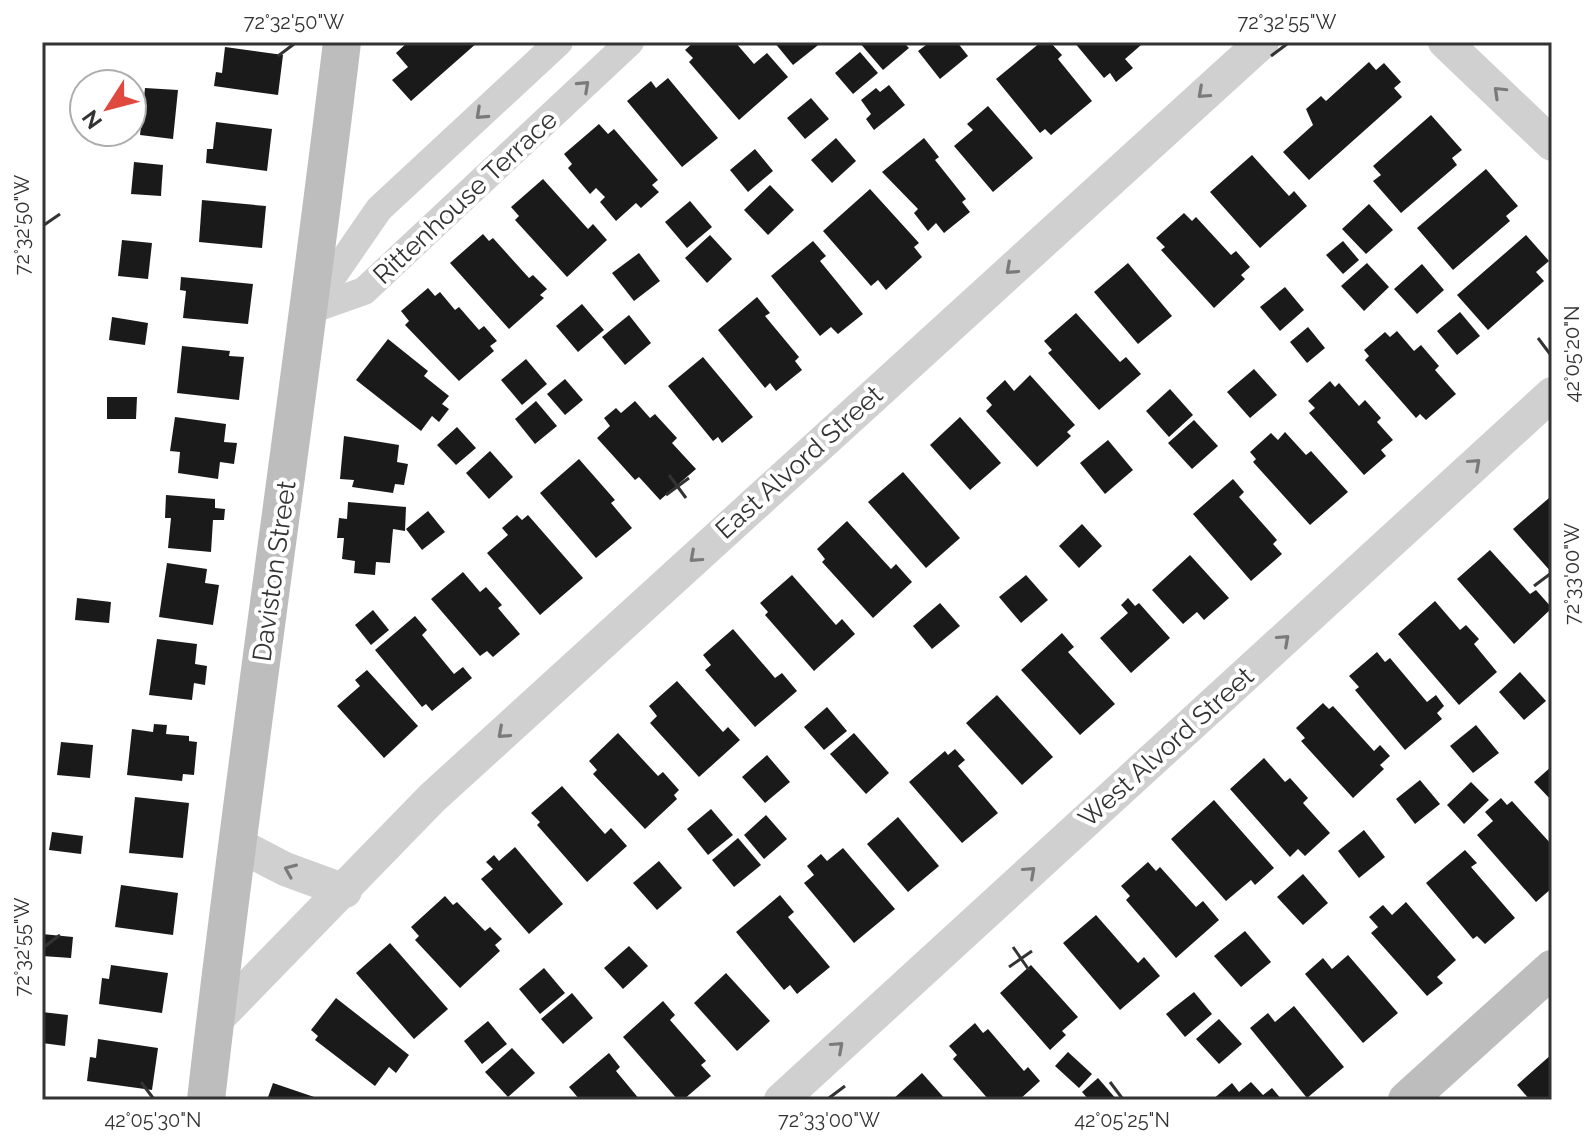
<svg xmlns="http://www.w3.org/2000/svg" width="1594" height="1142" font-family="Raleway,sans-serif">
<rect width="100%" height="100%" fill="#fff"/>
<g fill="#1a1a1a">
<path d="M 408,42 L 478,42 L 411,101 L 392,80 L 408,67 L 396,53 Z"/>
<path d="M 694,42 L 735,42 L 754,64 L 767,53 L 788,77 L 739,120 L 689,62 L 693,58 L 685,50 Z"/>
<path d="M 774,42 L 822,42 L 793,65 Z"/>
<path d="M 859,42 L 903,42 L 909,48 L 883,70 Z"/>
<path d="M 930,42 L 957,42 L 968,56 L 940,79 L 918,51 Z"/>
<path d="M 1041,42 L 1050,42 L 1062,55 L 1058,59 L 1092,101 L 1051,135 L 1045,129 L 1040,133 L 996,79 Z"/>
<path d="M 1074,42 L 1139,42 L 1141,45 L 1125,59 L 1133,68 L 1116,82 L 1110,73 L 1104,78 Z"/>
<path d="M 225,47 L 283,55 L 278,95 L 214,86 L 216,72 L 222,73 Z"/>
<path d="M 860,52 L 878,73 L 853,94 L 835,73 Z"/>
<path d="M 1369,62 L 1376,70 L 1384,63 L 1401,82 L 1394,88 L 1402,97 L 1309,180 L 1283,152 L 1313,125 L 1306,109 L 1321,96 L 1326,101 Z"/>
<path d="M 668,78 L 718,138 L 682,167 L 627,101 L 651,81 L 656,88 Z"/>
<path d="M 889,85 L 905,105 L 874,130 L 866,119 L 871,114 L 861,100 L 876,88 L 880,92 Z"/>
<path d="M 145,88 L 178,90 L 173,139 L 140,135 Z"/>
<path d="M 811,98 L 829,119 L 805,139 L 787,118 Z"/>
<path d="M 988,106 L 1033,158 L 993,192 L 954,146 L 973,130 L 967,124 Z"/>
<path d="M 1431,115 L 1462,150 L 1452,158 L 1457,165 L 1401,213 L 1373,181 L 1381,175 L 1373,166 Z"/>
<path d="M 216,122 L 272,129 L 267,171 L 206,163 L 207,149 L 213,149 Z"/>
<path d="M 599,124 L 608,134 L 614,129 L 658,180 L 652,185 L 659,192 L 641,208 L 636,203 L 616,221 L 600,202 L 605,197 L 596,188 L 590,194 L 568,168 L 572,164 L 564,154 Z"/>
<path d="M 836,138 L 856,161 L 832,183 L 811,160 Z"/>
<path d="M 924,138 L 939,157 L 935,160 L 966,199 L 962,202 L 970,212 L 944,233 L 936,223 L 928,231 L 914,213 L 918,209 L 882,172 Z"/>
<path d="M 755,149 L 773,171 L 748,192 L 730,170 Z"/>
<path d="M 1252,155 L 1289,196 L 1294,191 L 1307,206 L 1260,248 L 1210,192 Z"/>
<path d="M 134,162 L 163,165 L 161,196 L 131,194 Z"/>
<path d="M 1486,169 L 1518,206 L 1506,216 L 1510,221 L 1453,270 L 1417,228 Z"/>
<path d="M 543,179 L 588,229 L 593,224 L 607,240 L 567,277 L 515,220 L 519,216 L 511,207 Z"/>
<path d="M 770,185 L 794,210 L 768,235 L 744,210 Z"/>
<path d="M 870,189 L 919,243 L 914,247 L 922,257 L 886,290 L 878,280 L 871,286 L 823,231 Z"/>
<path d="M 202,200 L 266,206 L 262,248 L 199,242 Z"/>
<path d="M 690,201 L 712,227 L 687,248 L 665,222 Z"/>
<path d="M 1369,204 L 1393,230 L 1366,254 L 1342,229 Z"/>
<path d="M 1184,213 L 1192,221 L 1196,217 L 1231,255 L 1236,251 L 1250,267 L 1241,275 L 1245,279 L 1214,308 L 1161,250 L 1165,247 L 1156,238 Z"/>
<path d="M 483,234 L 489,241 L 493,238 L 529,278 L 533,275 L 547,289 L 540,295 L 544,298 L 509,329 L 450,263 Z"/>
<path d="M 710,235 L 732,259 L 707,283 L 685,258 Z"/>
<path d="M 1526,235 L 1549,261 L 1536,272 L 1544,281 L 1488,330 L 1457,295 Z"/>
<path d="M 122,240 L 152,243 L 148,279 L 118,276 Z"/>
<path d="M 813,241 L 826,256 L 820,261 L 863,314 L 838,334 L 831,327 L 820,336 L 771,276 Z"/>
<path d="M 1343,241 L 1359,260 L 1343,274 L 1326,255 Z"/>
<path d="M 639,253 L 660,281 L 634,301 L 612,273 Z"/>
<path d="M 1128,263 L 1172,316 L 1138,344 L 1094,292 Z"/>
<path d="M 1367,263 L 1389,287 L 1364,311 L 1341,286 Z"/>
<path d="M 1422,264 L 1444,290 L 1417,314 L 1394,289 Z"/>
<path d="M 181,277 L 253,284 L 248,324 L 183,318 L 186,291 L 180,290 Z"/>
<path d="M 1285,287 L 1304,310 L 1280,331 L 1260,307 Z"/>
<path d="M 428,288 L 435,296 L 440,292 L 455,310 L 459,307 L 479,330 L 484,326 L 497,341 L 490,346 L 494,351 L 459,381 L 405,325 L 409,321 L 401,311 Z"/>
<path d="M 757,297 L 770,313 L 765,316 L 799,357 L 795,361 L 802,370 L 776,391 L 770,383 L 765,388 L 718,330 Z"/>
<path d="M 582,304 L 604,330 L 578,352 L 556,326 Z"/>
<path d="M 1460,312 L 1480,336 L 1457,355 L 1437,331 Z"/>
<path d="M 1076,313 L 1120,362 L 1126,357 L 1141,374 L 1099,410 L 1048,353 L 1052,350 L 1044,341 Z"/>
<path d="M 629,315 L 651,343 L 625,365 L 602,337 Z"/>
<path d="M 112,317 L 148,323 L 145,345 L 109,340 Z"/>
<path d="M 1308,327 L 1325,348 L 1307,363 L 1290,342 Z"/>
<path d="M 1397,331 L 1414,351 L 1421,345 L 1439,366 L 1435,370 L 1456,394 L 1426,420 L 1420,414 L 1416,418 L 1365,360 L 1369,356 L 1364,350 L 1385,332 L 1390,337 Z"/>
<path d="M 388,339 L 428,371 L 424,376 L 449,396 L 442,404 L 449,409 L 439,422 L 432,416 L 421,431 L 356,380 Z"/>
<path d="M 182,346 L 230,351 L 229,356 L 244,357 L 239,400 L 177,393 Z"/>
<path d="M 703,357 L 753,417 L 722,443 L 718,437 L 713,441 L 668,386 Z"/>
<path d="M 526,359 L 547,384 L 522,405 L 501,380 Z"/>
<path d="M 1254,369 L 1277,395 L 1250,418 L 1227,392 Z"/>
<path d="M 1030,375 L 1075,425 L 1067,432 L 1071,436 L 1037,467 L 986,411 L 992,405 L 986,398 L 1005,380 L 1014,391 Z"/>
<path d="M 565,379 L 583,400 L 565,415 L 547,394 Z"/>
<path d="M 1330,381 L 1335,387 L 1339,383 L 1359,406 L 1365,400 L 1381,418 L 1377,422 L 1393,440 L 1381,450 L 1386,456 L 1364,475 L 1309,413 L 1315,408 L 1308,401 Z"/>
<path d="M 1170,389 L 1193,415 L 1169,437 L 1146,411 Z"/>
<path d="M 107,397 L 137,397 L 136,419 L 107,419 Z"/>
<path d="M 536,401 L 557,426 L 535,444 L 515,419 Z"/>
<path d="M 635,401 L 650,418 L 655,414 L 677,438 L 672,443 L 696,469 L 660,500 L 639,477 L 635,480 L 597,438 L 610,426 L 604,418 L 616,408 L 621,413 Z"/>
<path d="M 175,417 L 226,424 L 224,442 L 237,443 L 234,464 L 220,462 L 218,479 L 178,473 L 180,452 L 170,451 Z"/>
<path d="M 960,417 L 1001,463 L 970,490 L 930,445 Z"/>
<path d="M 1194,420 L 1218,446 L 1192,469 L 1168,443 Z"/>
<path d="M 457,427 L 476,448 L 456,465 L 437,445 Z"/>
<path d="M 1285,432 L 1306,455 L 1311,451 L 1348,492 L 1310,525 L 1253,462 L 1256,459 L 1250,452 L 1271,433 L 1278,440 Z"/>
<path d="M 344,436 L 399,445 L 397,462 L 408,464 L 404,485 L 395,484 L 393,493 L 352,487 L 354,480 L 340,479 Z"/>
<path d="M 1108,440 L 1133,470 L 1105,494 L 1080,463 Z"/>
<path d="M 490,451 L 513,477 L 489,499 L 466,473 Z"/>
<path d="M 579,459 L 615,500 L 611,503 L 632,528 L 596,558 L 540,493 Z"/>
<path d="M 903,472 L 960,538 L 926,568 L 868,502 Z"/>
<path d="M 1233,479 L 1244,492 L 1239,497 L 1277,540 L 1273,544 L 1282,554 L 1251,581 L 1193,514 Z"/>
<path d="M 166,495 L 215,499 L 215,508 L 225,509 L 224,520 L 213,520 L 211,552 L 168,548 L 171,518 L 165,518 Z"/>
<path d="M 1549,498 L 1552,502 L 1552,573 L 1513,529 Z"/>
<path d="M 348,502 L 406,507 L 405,531 L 393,529 L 390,563 L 376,562 L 375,575 L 354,573 L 355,561 L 342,559 L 344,538 L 337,538 L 339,518 L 347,519 Z"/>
<path d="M 428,511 L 445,532 L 422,550 L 406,529 Z"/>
<path d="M 517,515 L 522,520 L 528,515 L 583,578 L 540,615 L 487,553 L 508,535 L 502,528 Z"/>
<path d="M 847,521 L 891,569 L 896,564 L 912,582 L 873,618 L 822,562 L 825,559 L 817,549 Z"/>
<path d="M 1082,524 L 1102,546 L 1079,568 L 1059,546 Z"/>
<path d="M 1490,550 L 1530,594 L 1536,590 L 1552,608 L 1514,644 L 1457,579 Z"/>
<path d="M 1190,555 L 1229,598 L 1204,620 L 1197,612 L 1183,624 L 1152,590 Z"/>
<path d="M 167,563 L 207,569 L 205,583 L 219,585 L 213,625 L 159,617 Z"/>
<path d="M 463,572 L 480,592 L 486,587 L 502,605 L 498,608 L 520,634 L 493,657 L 487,651 L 480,656 L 431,599 Z"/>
<path d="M 792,575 L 836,625 L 842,619 L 855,634 L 814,671 L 765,615 L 768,612 L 760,603 Z"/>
<path d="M 1026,575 L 1048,600 L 1021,623 L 999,597 Z"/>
<path d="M 77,598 L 111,602 L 109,623 L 75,620 Z"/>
<path d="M 1128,598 L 1135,606 L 1139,603 L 1170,638 L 1131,673 L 1100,638 L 1128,613 L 1121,605 Z"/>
<path d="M 1435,601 L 1460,630 L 1466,625 L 1479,639 L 1474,644 L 1497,672 L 1459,705 L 1398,634 Z"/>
<path d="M 940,603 L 960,626 L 932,649 L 913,626 Z"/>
<path d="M 373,610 L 389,630 L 371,645 L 355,625 Z"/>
<path d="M 415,616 L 427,630 L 422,635 L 454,674 L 463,667 L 472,678 L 432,711 L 426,704 L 422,707 L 375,650 Z"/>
<path d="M 733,629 L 775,678 L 782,673 L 797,691 L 755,727 L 705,670 L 711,665 L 703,655 Z"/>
<path d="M 1062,633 L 1074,647 L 1068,652 L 1115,704 L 1080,735 L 1021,670 Z"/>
<path d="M 157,639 L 197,644 L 195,664 L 207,666 L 205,685 L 194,683 L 192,700 L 149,695 Z"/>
<path d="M 1377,652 L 1385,662 L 1390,658 L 1427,702 L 1436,695 L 1444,706 L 1437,713 L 1442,719 L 1405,750 L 1355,690 L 1359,687 L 1349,676 Z"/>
<path d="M 367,670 L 418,726 L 384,758 L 337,706 L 360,686 L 355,680 Z"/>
<path d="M 1520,672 L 1546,701 L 1524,720 L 1499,692 Z"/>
<path d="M 677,681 L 723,732 L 728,727 L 740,740 L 699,777 L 650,723 L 657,716 L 649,706 Z"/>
<path d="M 997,695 L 1053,757 L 1022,785 L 966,723 Z"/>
<path d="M 1323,703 L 1329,709 L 1333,706 L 1374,751 L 1380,745 L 1390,756 L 1380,765 L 1384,769 L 1353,798 L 1301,741 L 1305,738 L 1296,728 Z"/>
<path d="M 827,707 L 847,731 L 824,750 L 804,727 Z"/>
<path d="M 154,724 L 167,725 L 166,734 L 189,736 L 189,741 L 197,742 L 194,775 L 183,774 L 182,781 L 127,775 L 132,729 L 153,732 Z"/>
<path d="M 1476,725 L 1499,753 L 1473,773 L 1450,746 Z"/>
<path d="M 618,733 L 658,776 L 663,772 L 679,790 L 674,795 L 677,799 L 645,829 L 593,774 L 597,770 L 589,761 Z"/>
<path d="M 854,733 L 889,773 L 866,794 L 830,754 Z"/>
<path d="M 61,742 L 93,745 L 90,778 L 57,775 Z"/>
<path d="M 955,749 L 965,760 L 958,766 L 998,813 L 962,843 L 909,782 L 945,751 L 948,755 Z"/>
<path d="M 767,755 L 790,782 L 765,803 L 742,777 Z"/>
<path d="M 1264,758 L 1285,782 L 1290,778 L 1308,798 L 1303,803 L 1330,833 L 1305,856 L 1298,849 L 1290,857 L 1230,789 Z"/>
<path d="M 1552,766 L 1552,801 L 1534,782 Z"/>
<path d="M 1420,780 L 1440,804 L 1415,824 L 1396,799 Z"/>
<path d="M 1471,782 L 1489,800 L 1464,824 L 1447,805 Z"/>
<path d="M 562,786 L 605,834 L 611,828 L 627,846 L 587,882 L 537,825 L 540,822 L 531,813 Z"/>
<path d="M 135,797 L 189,803 L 183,858 L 129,853 Z"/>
<path d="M 1501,798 L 1507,805 L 1512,801 L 1552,845 L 1552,888 L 1536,902 L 1477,835 L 1493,821 L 1485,812 Z"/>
<path d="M 1214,800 L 1274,868 L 1255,885 L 1251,880 L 1226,901 L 1171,839 Z"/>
<path d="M 711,809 L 733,835 L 708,855 L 687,829 Z"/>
<path d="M 766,815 L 787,839 L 764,859 L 744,835 Z"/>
<path d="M 898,817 L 939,866 L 908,892 L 867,844 Z"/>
<path d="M 1364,830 L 1385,857 L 1359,878 L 1338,851 Z"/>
<path d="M 52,832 L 83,836 L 81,854 L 49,850 Z"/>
<path d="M 738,838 L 761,865 L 734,887 L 712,860 Z"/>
<path d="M 515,847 L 563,904 L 529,934 L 481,879 L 493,869 L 486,862 L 494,855 L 499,861 Z"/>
<path d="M 843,848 L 895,909 L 854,943 L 804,883 L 814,875 L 807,866 L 821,854 L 827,861 Z"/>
<path d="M 1465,850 L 1477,863 L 1471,867 L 1515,918 L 1485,944 L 1477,936 L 1473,939 L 1426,883 Z"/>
<path d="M 659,861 L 682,888 L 657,910 L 633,883 Z"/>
<path d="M 1148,862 L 1156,871 L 1160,867 L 1196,907 L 1203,901 L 1219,920 L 1176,958 L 1126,900 L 1130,896 L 1121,886 Z"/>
<path d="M 1303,874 L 1328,903 L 1303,925 L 1277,897 Z"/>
<path d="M 121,885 L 178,893 L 173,935 L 115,927 Z"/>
<path d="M 780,895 L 794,912 L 788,917 L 830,967 L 797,994 L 790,985 L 784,990 L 736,932 Z"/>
<path d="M 445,896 L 453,905 L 457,902 L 485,931 L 490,927 L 502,939 L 495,945 L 500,951 L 460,988 L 415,940 L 419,936 L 411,927 Z"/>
<path d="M 1406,902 L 1456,960 L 1437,977 L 1443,983 L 1427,996 L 1371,933 L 1378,927 L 1369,917 L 1383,905 L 1392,915 Z"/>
<path d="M 1096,915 L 1138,963 L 1144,957 L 1160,976 L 1120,1010 L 1063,943 Z"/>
<path d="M 1245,931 L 1271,962 L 1241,987 L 1214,956 Z"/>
<path d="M 42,934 L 73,937 L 71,958 L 42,956 Z"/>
<path d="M 390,943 L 448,1009 L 414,1039 L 356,973 Z"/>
<path d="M 629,946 L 648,966 L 623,989 L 604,968 Z"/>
<path d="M 1348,955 L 1398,1013 L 1363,1043 L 1305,974 L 1323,958 L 1332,969 Z"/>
<path d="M 111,965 L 168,973 L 162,1013 L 99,1004 L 102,978 L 109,979 Z"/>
<path d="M 1031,965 L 1078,1017 L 1062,1031 L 1066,1035 L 1050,1050 L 1000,993 Z"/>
<path d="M 544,968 L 565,993 L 540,1014 L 519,989 Z"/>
<path d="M 726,973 L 770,1021 L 737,1051 L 694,1003 Z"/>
<path d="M 1194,992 L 1212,1014 L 1185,1037 L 1166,1014 Z"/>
<path d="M 572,993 L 593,1018 L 563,1044 L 541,1019 Z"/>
<path d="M 336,998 L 409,1055 L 396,1073 L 389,1067 L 375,1086 L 315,1040 L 318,1036 L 311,1030 Z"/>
<path d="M 663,1001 L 675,1015 L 670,1020 L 706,1061 L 701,1065 L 711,1076 L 683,1100 L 678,1100 L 623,1037 Z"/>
<path d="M 1294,1006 L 1344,1067 L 1307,1098 L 1250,1028 L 1268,1013 L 1275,1022 Z"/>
<path d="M 42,1012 L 68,1015 L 65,1046 L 42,1043 Z"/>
<path d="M 1219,1019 L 1242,1044 L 1219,1064 L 1196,1039 Z"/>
<path d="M 488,1021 L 507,1044 L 482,1064 L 464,1041 Z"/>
<path d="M 975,1023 L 983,1033 L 988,1029 L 1024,1071 L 1028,1067 L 1040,1081 L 1019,1100 L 989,1100 L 953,1059 L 957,1055 L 949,1046 Z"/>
<path d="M 98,1039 L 158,1048 L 152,1090 L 87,1081 L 90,1057 L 96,1058 Z"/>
<path d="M 512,1048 L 535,1073 L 508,1097 L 485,1072 Z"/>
<path d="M 1068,1052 L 1092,1074 L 1079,1088 L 1055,1066 Z"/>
<path d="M 609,1053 L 620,1067 L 616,1071 L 640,1100 L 580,1100 L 569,1087 Z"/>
<path d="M 1552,1054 L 1552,1100 L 1530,1100 L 1517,1085 Z"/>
<path d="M 922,1073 L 946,1100 L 892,1100 Z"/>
<path d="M 1098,1078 L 1117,1100 L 1089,1100 L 1082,1092 Z"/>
<path d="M 1251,1082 L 1263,1095 L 1272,1088 L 1282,1100 L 1212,1100 L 1232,1083 L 1239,1092 Z"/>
<path d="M 273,1083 L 320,1099 L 320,1100 L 267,1100 Z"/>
</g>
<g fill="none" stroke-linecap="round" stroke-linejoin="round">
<g stroke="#d0d0d0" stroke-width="28">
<path d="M 310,309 L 379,209 L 559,42"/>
<path d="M 310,310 L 364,291 L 630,42"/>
</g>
<g stroke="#d0d0d0" stroke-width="34">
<path d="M 1445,42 L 1552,144"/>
<path d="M 237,844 L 285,869 L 345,891"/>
<path d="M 215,1021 L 432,798 L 1262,42"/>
<path d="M 781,1100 L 1552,394"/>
</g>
<g stroke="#bdbdbd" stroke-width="38">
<path d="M 206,1100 C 246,747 300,395 342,42"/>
<path d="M 1407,1100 L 1552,969"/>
</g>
</g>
<defs><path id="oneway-chevron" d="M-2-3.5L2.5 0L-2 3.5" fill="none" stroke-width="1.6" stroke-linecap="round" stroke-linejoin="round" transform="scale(2)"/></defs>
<g stroke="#7a7a7a">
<use href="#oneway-chevron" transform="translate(584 86) rotate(-43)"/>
<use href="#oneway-chevron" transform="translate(1499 92) rotate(-136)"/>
<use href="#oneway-chevron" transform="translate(1203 93) rotate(138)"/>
<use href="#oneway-chevron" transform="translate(481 114) rotate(137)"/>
<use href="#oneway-chevron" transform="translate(1011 269) rotate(138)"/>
<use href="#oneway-chevron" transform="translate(1475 464) rotate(-42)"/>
<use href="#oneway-chevron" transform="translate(695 557) rotate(138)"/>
<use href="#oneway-chevron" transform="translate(1284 640) rotate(-42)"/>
<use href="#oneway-chevron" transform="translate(503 733) rotate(138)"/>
<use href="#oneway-chevron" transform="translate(290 870) rotate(-157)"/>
<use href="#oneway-chevron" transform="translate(1030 872) rotate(-42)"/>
<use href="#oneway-chevron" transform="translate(838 1047) rotate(-42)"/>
</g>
<path fill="none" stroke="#333" stroke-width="3" d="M 278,56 L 294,44M 1271,56 L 1287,44M 44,225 L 60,214M 1538,338 L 1550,354M 669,475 L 686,498M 666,495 L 689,478M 1534,586 L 1550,574M 44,947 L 60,935M 1013,947 L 1029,970M 1009,967 L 1032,951M 141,1082 L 153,1098M 1110,1082 L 1122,1098M 829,1098 L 845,1086"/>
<g text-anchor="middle" stroke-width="8" stroke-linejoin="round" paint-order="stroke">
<g font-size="26" fill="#333" stroke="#fff">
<text transform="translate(465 197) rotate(-43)" y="9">Rittenhouse Terrace</text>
<text transform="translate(799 462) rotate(-42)" y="9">East Alvord Street</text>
<text transform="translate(274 571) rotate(-82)" y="9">Daviston Street</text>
<text transform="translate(1166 747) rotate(-42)" y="9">West Alvord Street</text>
</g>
</g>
<rect width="1594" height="1142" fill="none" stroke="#ffffff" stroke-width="88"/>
<g transform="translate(108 108) rotate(234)"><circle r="38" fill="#ffffff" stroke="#adadad" stroke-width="2"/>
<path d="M0-6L14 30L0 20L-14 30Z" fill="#e0493f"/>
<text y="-12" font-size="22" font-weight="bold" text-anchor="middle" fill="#333333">N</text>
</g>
<rect x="44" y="44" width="1506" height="1054" fill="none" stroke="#333" stroke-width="3"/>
<g font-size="20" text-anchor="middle" fill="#333">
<text x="294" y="29">72°32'50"W</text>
<text x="1287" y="29">72°32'55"W</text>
<text transform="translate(22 225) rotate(-90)" y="7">72°32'50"W</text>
<text transform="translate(1572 354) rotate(-90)" y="7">42°05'20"N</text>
<text transform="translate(1572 574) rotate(-90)" y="7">72°33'00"W</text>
<text transform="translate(22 947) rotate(-90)" y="7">72°32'55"W</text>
<text x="153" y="1127">42°05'30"N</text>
<text x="829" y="1127">72°33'00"W</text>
<text x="1122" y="1127">42°05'25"N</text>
</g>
</svg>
